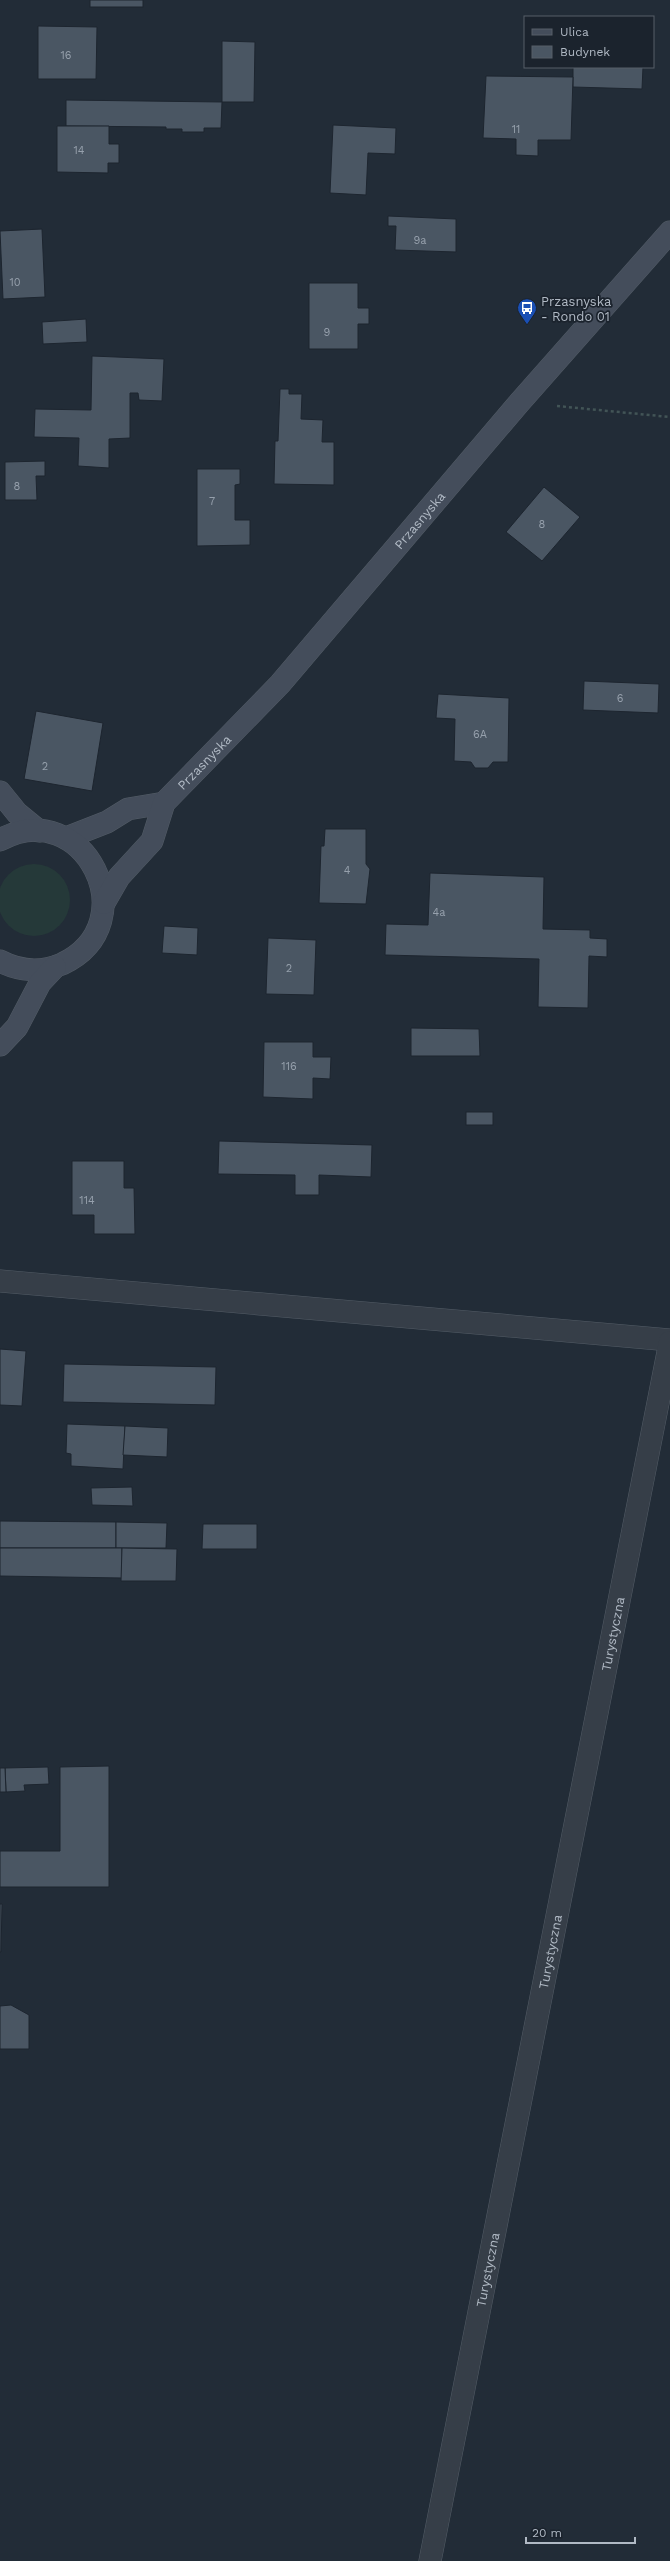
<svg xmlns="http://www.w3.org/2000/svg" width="670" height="2561" font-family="'Work Sans',sans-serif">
<rect width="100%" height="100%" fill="#222c37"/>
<circle fill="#253939" cx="34" cy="900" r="36"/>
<g fill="#4a5663" stroke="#1d252f">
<rect x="90" y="0" width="53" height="7"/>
<path d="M 38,26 L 97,27 L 96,79 L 38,79 Z"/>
<path d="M 222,41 L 255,42 L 254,102 L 222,102 Z"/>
<path d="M 573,67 L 643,67 L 642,89 L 573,87 Z"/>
<path d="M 486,76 L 573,77 L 571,140 L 538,140 L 538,156 L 516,155 L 516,139 L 483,138 Z"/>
<path d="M 66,100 L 222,102 L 221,128 L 204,128 L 204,132 L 182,132 L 182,129 L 166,129 L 166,127 L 66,126 Z"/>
<path d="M 333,125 L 396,128 L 395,154 L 368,153 L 366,195 L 330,193 Z"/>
<path d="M 57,126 L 109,126 L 109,144 L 119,144 L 119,163 L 108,163 L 108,173 L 57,172 Z"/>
<path d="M 388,216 L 456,219 L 456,252 L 395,250 L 396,226 L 388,226 Z"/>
<path d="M 42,229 L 45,297 L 3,299 L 0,231 Z"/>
<path d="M 309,283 L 358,283 L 358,308 L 369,308 L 369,324 L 358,324 L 358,349 L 309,349 Z"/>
<path d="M 86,319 L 87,342 L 43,344 L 42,322 Z"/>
<path d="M 92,356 L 164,359 L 162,401 L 139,400 L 138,393 L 130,393 L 130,438 L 109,439 L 109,468 L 78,466 L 79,438 L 34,437 L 35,409 L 91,410 Z"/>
<path d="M 280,389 L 289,389 L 289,394 L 302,394 L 301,419 L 323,420 L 322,442 L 334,442 L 334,485 L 274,484 L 275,441 L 278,441 Z"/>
<path d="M 45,461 L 45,476 L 36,476 L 37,500 L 5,500 L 5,462 Z"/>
<path d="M 197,469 L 240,469 L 240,484 L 235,485 L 235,520 L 250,520 L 250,545 L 197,546 Z"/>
<path d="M 544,487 L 580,517 L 542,561 L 506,532 Z"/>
<path d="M 584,681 L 659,684 L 658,713 L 583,710 Z"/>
<path d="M 438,694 L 509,698 L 508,762 L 493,762 L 488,768 L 475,768 L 471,762 L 454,761 L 455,719 L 436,718 Z"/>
<path d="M 36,711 L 103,723 L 92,791 L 24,779 Z"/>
<path d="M 325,829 L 366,829 L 366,864 L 370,869 L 366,904 L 319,903 L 321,846 L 324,846 Z"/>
<path d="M 430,873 L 544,877 L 543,929 L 590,930 L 590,938 L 607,939 L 607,957 L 589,956 L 588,1008 L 538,1007 L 539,959 L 385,955 L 386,924 L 428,925 Z"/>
<path d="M 164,926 L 198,928 L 197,955 L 162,953 Z"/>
<path d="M 268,938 L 316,940 L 314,995 L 266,994 Z"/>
<path d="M 411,1028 L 479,1029 L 480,1056 L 411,1056 Z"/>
<path d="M 264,1042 L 313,1042 L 313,1057 L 331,1057 L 330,1079 L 313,1078 L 313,1099 L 263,1097 Z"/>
<rect x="466" y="1112" width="27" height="13"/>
<path d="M 219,1141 L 372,1145 L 371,1177 L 319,1175 L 319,1195 L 295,1195 L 295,1175 L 218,1174 Z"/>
<path d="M 72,1161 L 124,1161 L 124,1188 L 134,1188 L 135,1234 L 94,1234 L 94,1215 L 72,1215 Z"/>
<path d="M 0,1349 L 26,1351 L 22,1406 L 0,1405 Z"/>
<path d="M 64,1364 L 216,1367 L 215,1405 L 63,1402 Z"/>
<path d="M 67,1424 L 125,1426 L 123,1469 L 71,1466 L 71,1454 L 66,1453 Z"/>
<path d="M 125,1426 L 168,1428 L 167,1457 L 123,1455 Z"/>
<path d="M 132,1487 L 133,1506 L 92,1505 L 91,1488 Z"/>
<path d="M 0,1521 L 116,1522 L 116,1548 L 0,1548 Z"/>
<path d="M 116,1522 L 167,1523 L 166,1548 L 116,1548 Z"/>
<path d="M 203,1524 L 257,1524 L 257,1549 L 202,1549 Z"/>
<path d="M 0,1548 L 122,1548 L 122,1578 L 0,1576 Z"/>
<path d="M 122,1548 L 177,1549 L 176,1581 L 121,1581 Z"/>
<path d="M 109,1766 L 109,1887 L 0,1887 L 0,1851 L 60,1851 L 60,1767 Z"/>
<path d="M 48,1767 L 49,1784 L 24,1785 L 25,1791 L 6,1792 L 5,1768 Z"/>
<path d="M 0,1768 L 5,1768 L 6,1792 L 0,1792 Z"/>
<path d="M 0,1904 L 2,1904 L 1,1952 L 0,1952 Z"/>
<path d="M 11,2005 L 29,2015 L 29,2049 L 0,2049 L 0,2006 Z"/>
</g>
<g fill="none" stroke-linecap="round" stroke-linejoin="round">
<defs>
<g id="minor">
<path d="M 0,1281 L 670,1340"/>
<path id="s1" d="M 430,2561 L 670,1342"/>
</g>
<g id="secondary">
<path d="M 0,792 L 17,813 L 39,831"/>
<path d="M 66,838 L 107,822 L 128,809 L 164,803"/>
<path d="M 0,840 C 83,794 149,923 62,964 C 41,973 19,971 0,961"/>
<path id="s2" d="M 104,903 L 119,877 L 152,841 L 164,803 L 280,684 L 519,403 L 670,232"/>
<path d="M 0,1045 L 17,1027 L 40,983 L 55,967"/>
</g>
</defs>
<use href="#minor" stroke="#535c66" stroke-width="23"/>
<use href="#secondary" stroke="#535c66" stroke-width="23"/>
<path stroke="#425456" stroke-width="2.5" stroke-dasharray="3 3" stroke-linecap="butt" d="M 557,406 L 670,417"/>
<use href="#minor" stroke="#363e48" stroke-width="22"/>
<use href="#secondary" stroke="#444d5b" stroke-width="22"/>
</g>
<defs>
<symbol id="bus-pin" viewBox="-11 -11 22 30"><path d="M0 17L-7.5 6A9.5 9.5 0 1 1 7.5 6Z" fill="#1a4fb4" stroke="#1b232d"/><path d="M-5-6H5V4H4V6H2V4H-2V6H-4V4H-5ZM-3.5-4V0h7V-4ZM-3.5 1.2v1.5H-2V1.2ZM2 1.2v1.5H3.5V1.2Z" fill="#fff"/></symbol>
</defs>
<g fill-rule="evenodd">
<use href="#bus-pin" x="516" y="297" width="22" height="30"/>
</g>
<g text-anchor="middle" stroke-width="3.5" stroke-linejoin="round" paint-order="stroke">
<g font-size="11" fill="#96a0ac">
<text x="66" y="59">16</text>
<text x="516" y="133">11</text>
<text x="79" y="154">14</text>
<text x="420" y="244">9a</text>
<text x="15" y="286">10</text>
<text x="327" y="336">9</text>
<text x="17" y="490">8</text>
<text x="212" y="505">7</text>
<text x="542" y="528">8</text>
<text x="620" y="702">6</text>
<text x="480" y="738">6A</text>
<text x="45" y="770">2</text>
<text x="347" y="874">4</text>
<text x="439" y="916">4a</text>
<text x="289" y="972">2</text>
<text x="289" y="1070">116</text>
<text x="87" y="1204">114</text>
</g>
<g font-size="13" fill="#b0b9c4" stroke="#1b232d" text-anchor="start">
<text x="541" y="306">Przasnyska<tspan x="541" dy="15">- Rondo 01</tspan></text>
</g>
<g font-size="13" fill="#b0b9c4" stroke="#1b232d">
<text dy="5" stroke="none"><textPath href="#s2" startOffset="500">Przasnyska</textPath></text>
<text dy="5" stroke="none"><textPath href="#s2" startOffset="176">Przasnyska</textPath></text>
<text dy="5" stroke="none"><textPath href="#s1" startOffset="945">Turystyczna</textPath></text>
<text dy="5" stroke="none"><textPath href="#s1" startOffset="621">Turystyczna</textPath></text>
<text dy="5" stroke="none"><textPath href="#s1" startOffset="297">Turystyczna</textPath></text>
</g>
</g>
<rect x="524" y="16" width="130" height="52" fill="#1b232d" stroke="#575f69"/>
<rect x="532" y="29" width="20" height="6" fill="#444d5b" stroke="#575f69"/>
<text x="560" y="36" font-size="12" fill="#b0b9c4">Ulica</text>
<rect x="532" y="46" width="20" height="12" fill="#4a5663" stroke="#575f69"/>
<text x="560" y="56" font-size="12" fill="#b0b9c4">Budynek</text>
<path d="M526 2537v6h109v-6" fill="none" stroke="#b0b9c4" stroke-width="2"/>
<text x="532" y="2537" font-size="12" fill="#b0b9c4" stroke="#1b232d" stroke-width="3" paint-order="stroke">20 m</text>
</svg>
